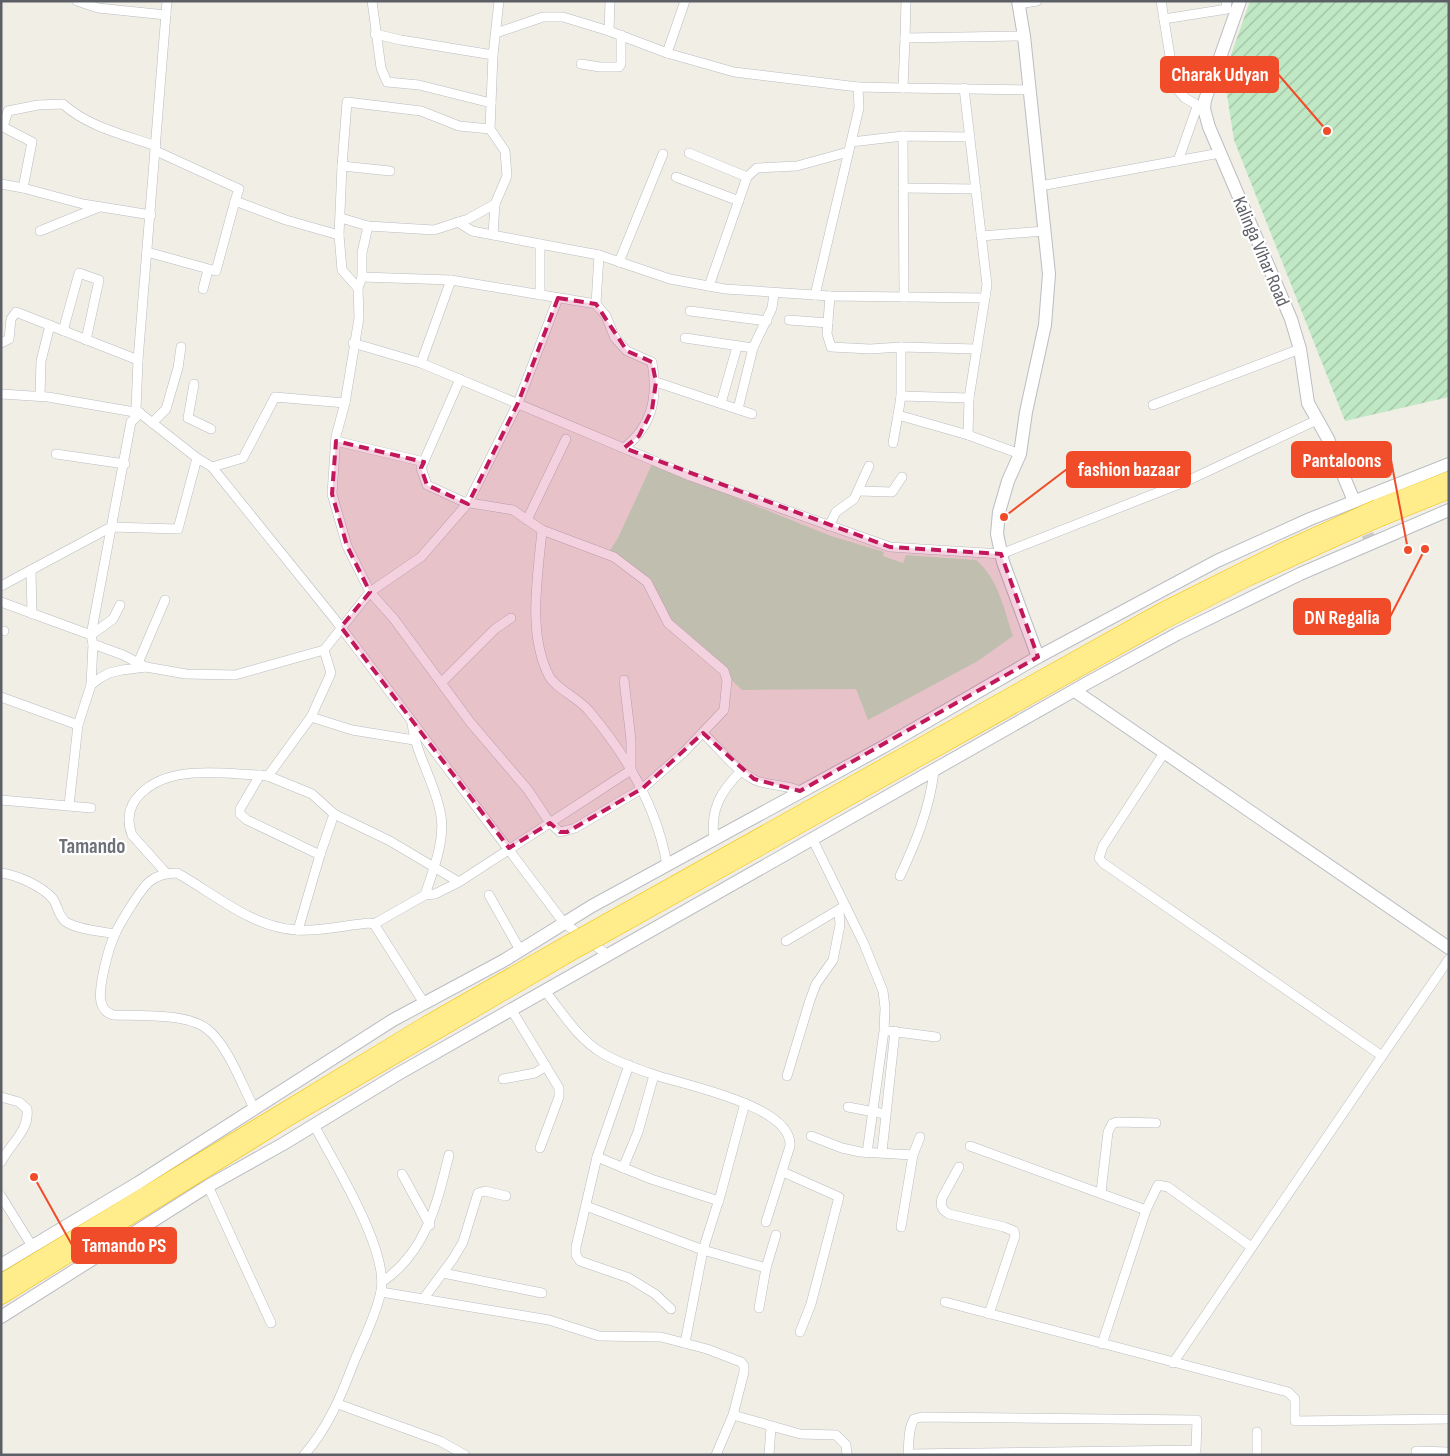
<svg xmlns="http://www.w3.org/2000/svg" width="1450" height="1456" font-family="'Sofia Sans Condensed',sans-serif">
<defs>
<pattern id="garden-furrows" width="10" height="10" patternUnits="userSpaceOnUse" patternTransform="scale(1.25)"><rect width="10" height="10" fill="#c0e8c4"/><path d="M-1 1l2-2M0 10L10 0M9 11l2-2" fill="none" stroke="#9fbfa3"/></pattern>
</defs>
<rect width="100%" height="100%" fill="#f0eee5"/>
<path fill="#c0e8c4" d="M 652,464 L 831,536 L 884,552 L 883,556 L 903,563 L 906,555 L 976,560 C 998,578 1004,609 1013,636 L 978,661 L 868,720 L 856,689 L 742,690 L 669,621 L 647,579 L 609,552 L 618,538 Z"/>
<path fill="url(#garden-furrows)" d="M 1250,1 L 1449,1 L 1449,397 L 1345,421 L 1234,140 L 1224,75 Z"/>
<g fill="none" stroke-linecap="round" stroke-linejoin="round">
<path stroke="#cbcac5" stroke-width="12" stroke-dasharray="12 6" stroke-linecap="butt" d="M 1354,501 L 1371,543"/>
<defs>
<g id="street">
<path d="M 77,1 L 98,8 L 166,15"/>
<path d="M 167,1 L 138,360 L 136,410 L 197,458 L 212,467 L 337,622 L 564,923 L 608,955"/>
<path d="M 372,1 L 381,68 L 387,82 L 419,85 L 491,103"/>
<path d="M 906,1 L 905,38 L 1024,36"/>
<path d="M 1161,1 L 1175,87 L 1185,98 L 1204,109"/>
<path d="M 1019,4 L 1037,1"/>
<path d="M 1164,19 L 1227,9 L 1226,1"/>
<path d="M 609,31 L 667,53 L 734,72 L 858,87"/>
<path d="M 496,33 L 543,17 L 563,17 L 609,31 L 610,1"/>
<path d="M 375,34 L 401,40 L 493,55"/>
<path d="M 905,38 L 903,88 L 1030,90"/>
<path d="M 667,53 L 685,1"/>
<path d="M 581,64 L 600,67 L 619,67 L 621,64 L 621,35"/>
<path d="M 964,88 L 987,285 L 969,398 L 968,435"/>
<path d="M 903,136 L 904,297"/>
<path d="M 851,142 L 903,136 L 970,137"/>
<path d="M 156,151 L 239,189 L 235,201"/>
<path d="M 689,153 L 747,177"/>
<path d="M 1178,161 L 1197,107"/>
<path d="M 342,166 L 347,102 L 421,111 L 459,126 L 490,129"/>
<path d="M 676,177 L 739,201"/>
<path d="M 1,184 L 23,188"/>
<path d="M 1040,186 L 1220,153"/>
<path d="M 903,188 L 976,189"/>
<path d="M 151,215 L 83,204 L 23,188 L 32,142 L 3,127 L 8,111 L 38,105 L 63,104 C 88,127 125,135 156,146"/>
<path d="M 341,218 L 368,226 L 434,230 L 468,219 L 495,204 L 507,176 L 505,151 L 490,129 L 493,55 L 499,1"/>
<path d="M 458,222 L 472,231 L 540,244"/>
<path d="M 368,226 L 362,253 L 362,277 L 358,288 L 359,318 L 345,403 L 336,436 L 332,494 L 347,546 L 370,592 L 394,619 L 470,722 L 528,790 L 550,823 L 560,832 L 575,828 L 643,788 L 684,752 L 724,710 L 727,680 L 724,671 L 668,623 L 647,582 L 614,557 L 542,530"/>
<path d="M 40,231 L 99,207"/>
<path d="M 339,235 L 342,270 L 358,288"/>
<path d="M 493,235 L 495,204"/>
<path d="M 981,236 L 1045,231"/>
<path d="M 147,252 L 216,271 L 235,201 L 286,220 L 339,235 L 342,166 L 390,171"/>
<path d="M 619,262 L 663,154"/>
<path d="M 362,277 L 451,280 L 596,304 L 606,316 L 615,338 L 627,351 L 652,362 C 658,397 653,425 624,448"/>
<path d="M 709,286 L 747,177 L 757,168 L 797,166 L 848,152"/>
<path d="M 203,289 L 208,270"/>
<path d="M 540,295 L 540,244 L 599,255"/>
<path d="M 815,295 L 859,108 L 858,87 L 903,88"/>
<path d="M 830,296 L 827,334 L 831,347 L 870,349 L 901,347"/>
<path d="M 596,304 L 599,255 L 670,279 L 725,289 L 830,296 L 985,298"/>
<path d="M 690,311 L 767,321"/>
<path d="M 789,320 L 828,323"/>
<path d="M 63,331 L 79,273 L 99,280 L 86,340"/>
<path d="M 685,338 L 753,348"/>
<path d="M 1,343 L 9,339 L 11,319 L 16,312 L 138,360"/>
<path d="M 353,343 L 421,363 L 690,476 L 890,547 L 1001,554 L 1187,481 L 1317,420"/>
<path d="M 421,363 L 451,280"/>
<path d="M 460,379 L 421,468 L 427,485 L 464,502 L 513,510 L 542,530 C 538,576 527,633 549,676 C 555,688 580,699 589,711 C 627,756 657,807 667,865"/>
<path d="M 656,382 L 752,414"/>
<path d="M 194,384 L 188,418 L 211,429"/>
<path d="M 1,394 L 48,397 L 140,413"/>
<path d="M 40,396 L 41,361 L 50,325"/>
<path d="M 901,396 L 901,347 L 976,349"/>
<path d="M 969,398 L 901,396 L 898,415 L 968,435 L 1020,454"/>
<path d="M 721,403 L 737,347"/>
<path d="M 1153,405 L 1300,349"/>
<path d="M 738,409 L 753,348 L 772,308 L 774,294"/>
<path d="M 140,413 L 131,422 L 91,635 L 93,644 L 123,655 L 146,667"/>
<path d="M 152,423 L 166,409 L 178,368 L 181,347"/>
<path d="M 336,441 L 424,462"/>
<path d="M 893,443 L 898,415"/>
<path d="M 56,454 L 125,464"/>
<path d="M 212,467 L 243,458 L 275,397 L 345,403"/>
<path d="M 858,491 L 892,492 L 902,477"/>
<path d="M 527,520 L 566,439"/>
<path d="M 829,526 L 836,512 L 854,499 L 869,466"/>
<path d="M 31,570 L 32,614"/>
<path d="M 1,586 L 111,527 L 178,529 L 197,458"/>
<path d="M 1,602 L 91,635 L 113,619 L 120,605"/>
<path d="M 1,631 L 4,631"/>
<path d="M 138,663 L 165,600"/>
<path d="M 442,682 L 495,629 L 511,618"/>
<path d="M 91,685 L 93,644"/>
<path d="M 1,697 L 78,725"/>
<path d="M 311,717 L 352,730 L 414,740"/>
<path d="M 412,723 C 416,756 436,784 441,816 C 445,842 433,870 425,895"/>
<path d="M 703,733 C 719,748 735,770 755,780 C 768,786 785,784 800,791"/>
<path d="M 1164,753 L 1103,846 L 1099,858 L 1103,863 L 1382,1056 L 1449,959"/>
<path d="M 260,775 L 240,809 L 240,814 L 247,820 L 320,855"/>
<path d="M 268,776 L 311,717 L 331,673 L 324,650"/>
<path d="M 1,800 L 91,808"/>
<path d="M 69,805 L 78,725 L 91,685 L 100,678 L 109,673 L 122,670 L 146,667 L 186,674 L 235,675 L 324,650 L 370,592 L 421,557 L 468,503 L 518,403 L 558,298"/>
<path d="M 714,838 C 710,809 721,791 741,771"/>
<path d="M 813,840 L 864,944 L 883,991 L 885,1008 L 884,1031 L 867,1153"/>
<path d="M 1,873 C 17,875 42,886 53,899 C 58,906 58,916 66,922 C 79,930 100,931 115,934"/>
<path d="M 166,873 L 132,835 C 127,822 128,810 136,799 C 164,763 220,774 260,775 L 268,776 L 312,794 L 334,814 L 390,841 L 459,882"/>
<path d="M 900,876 C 916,842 929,810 934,772"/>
<path d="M 489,895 L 520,950"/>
<path d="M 374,924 L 425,895 L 435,894 L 459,882 L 631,770 L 631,740 L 624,680"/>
<path d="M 298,930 L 320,855 L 334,814"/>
<path d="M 786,941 L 843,907"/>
<path d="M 545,991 C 562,1012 578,1039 602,1053 C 617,1062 637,1069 655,1075 C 685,1085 793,1106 790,1146 L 766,1222"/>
<path d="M 511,1009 L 559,1088 L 559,1097 L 540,1148"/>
<path d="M 889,1031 L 936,1037"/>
<path d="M 629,1065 L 597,1157 L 576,1247 L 576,1255 L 580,1261 L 629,1278 L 655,1294 L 671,1309"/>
<path d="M 787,1076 L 810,1000 L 816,984 L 833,960 L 840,925 L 839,910"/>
<path d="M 503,1079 L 535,1073 L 546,1066"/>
<path d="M 1,1097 L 19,1102 L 27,1109 C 30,1130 10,1144 1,1162"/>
<path d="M 848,1107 L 885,1114"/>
<path d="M 254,1108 C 242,1085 227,1044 207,1029 C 187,1013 138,1016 113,1015 C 108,1013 104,1011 102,1005 C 96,992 109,947 115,934 C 120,923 140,890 149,882 C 157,875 166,873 177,873 C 215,894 251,927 296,930 C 319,932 346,925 369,923 L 374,924 L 424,1003"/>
<path d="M 811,1136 L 842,1148 L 860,1152 L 913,1155"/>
<path d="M 970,1146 L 1146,1210"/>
<path d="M 882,1152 L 895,1031"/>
<path d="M 597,1157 L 651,1179 L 719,1201"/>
<path d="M 959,1167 L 942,1198 C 940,1206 942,1210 949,1214 L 1004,1227 L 1014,1231 L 1015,1236 L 989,1314"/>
<path d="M 623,1168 L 638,1132 L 654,1075"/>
<path d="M 783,1172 L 839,1197 L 811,1304 L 800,1332"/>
<path d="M 402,1174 L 430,1225"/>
<path d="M 208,1186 L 271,1323"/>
<path d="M 1101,1192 L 1108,1132 L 1112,1124 L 1117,1122 L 1156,1123"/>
<path d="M 1,1196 L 32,1246"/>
<path d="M 586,1206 L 703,1250 L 766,1268"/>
<path d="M 901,1227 L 913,1155 L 920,1137"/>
<path d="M 443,1273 L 542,1293"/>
<path d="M 382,1282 C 426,1252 437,1204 449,1155"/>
<path d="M 381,1292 L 549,1320 L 599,1336 L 661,1337 L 707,1349 L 741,1362 L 744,1366 L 744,1372 L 733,1415 L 716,1455"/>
<path d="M 424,1298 L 453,1259 L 463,1242 L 478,1193 L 485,1191 L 506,1196"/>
<path d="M 945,1302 L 1288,1392 L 1295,1399 L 1295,1421 L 1449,1419"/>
<path d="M 759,1308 L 766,1268 L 776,1235"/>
<path d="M 685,1343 L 703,1250 L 721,1193 L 745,1103"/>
<path d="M 1102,1344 L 1146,1210 L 1158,1185 L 1168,1187 L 1250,1246"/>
<path d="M 1173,1363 L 1382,1056"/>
<path d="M 338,1404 L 440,1441 L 465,1455"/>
<path d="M 733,1415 L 800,1434 L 836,1435 L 846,1445 L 847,1455"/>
<path d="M 1257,1432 L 1257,1455"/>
<path d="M 1416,1451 L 1449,1452"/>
<path d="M 304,1455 C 328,1428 341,1396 354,1362 C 363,1340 376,1316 381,1291 C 389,1250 334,1163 314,1125"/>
<path d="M 769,1455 L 771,1427"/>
<path d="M 908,1455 L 908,1454 C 909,1443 908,1429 914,1419 L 922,1417 L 1197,1420 L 1196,1450 L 908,1454"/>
</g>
<g id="secondary">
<path d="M 1018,1 L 1024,36 L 1049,274 L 1045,325 L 1026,412 L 1020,454 L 1008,481 L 999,512 L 997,534 L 1003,562 L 1038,657"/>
<path d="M 1240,1 L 1205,100 L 1204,109 L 1209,127 L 1291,319 L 1300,349 L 1308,403 L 1328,439 L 1354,501"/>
<path d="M 1075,691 L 1449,948"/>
<path d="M 1,1265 L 138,1183 L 393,1020 L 503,961 L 592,906 L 883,747 L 1038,657 L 1217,561 L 1310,519 L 1449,464"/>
<path d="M 1,1317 L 208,1186 L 283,1144 L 398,1074 L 1089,682 L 1177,634 L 1300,574 L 1449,510"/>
</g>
<g id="highway">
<path d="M 1377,507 L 1449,479"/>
<path d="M 1382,518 L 1449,491"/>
<path d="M 593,929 L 1161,611 L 1287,548 L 1344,522"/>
<path d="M 599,938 L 1163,622 L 1249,578 L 1348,533"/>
<path d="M 1,1282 L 426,1024 L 568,943"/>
<path d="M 1,1297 L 289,1118 L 573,952"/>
</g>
</defs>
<use href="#street" stroke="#b9bcc1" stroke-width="10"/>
<use href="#secondary" stroke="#babdc3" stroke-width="14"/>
<use href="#highway" stroke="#f4c000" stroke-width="16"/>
<use href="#street" stroke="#fff" stroke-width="9"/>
<use href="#secondary" stroke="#fff" stroke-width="12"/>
<use href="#highway" stroke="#ffed8c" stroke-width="15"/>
<defs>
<g id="highway-bridge">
<path d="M 1344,522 L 1377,507"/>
<path d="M 1348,533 L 1382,518"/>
<path d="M 568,943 L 593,929"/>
<path d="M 573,952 L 599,938"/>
</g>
</defs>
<use href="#highway-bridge" stroke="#f4c000" stroke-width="16" stroke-linecap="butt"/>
<use href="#highway-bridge" stroke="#ffed8c" stroke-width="15"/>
</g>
<path fill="#c2185b" fill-opacity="0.2" stroke="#c2185b" stroke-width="4" stroke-dasharray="10 6" stroke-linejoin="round" d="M 558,298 L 596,304 L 627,351 L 652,362 L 656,382 L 652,410 L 639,436 L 624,448 L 890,547 L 1001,554 L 1038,657 L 800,791 L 754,779 L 703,733 L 643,788 L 567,832 L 560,832 L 550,823 L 509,848 L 341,627 L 370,592 L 347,546 L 332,494 L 336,441 L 424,462 L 421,468 L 427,485 L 468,504 L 518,403 Z"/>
<g text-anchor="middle" stroke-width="4.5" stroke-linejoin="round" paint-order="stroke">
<g font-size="19" fill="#5c6066" stroke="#fff">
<text transform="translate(1262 251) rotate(67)" y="7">Kalinga Vihar Road</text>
</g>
<g font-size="21" font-weight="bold" fill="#6d7278" stroke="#fff">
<text x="92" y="853">Tamando</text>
</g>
</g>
<path fill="none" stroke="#f14c29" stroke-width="2" d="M1327 131L1278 74M1408 550L1391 460M1004 517L1067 469M1425 549L1390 617M34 1177L72 1245"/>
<g fill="#f14c29" stroke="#fff" stroke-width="2">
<circle cx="1327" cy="131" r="5"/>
<circle cx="1408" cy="550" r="5"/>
<circle cx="1004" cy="517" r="5"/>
<circle cx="1425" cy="549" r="5"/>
<circle cx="34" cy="1177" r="5"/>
</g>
<g fill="#f14c29" stroke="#f14c29" stroke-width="2">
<rect x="1161" y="57" width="117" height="35" rx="5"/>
<rect x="1292" y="442" width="99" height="35" rx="5"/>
<rect x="1067" y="452" width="123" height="35" rx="5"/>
<rect x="1294" y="599" width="96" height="35" rx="5"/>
<rect x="72" y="1228" width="104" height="35" rx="5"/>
</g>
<g font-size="20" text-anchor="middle" font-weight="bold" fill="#fff">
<text x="1220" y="81">Charak Udyan</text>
<text x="1342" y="467">Pantaloons</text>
<text x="1129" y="476">fashion bazaar</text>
<text x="1342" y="624">DN Regalia</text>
<text x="124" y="1252">Tamando PS</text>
</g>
<rect width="1450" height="1456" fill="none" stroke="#5c6066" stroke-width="5"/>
</svg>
